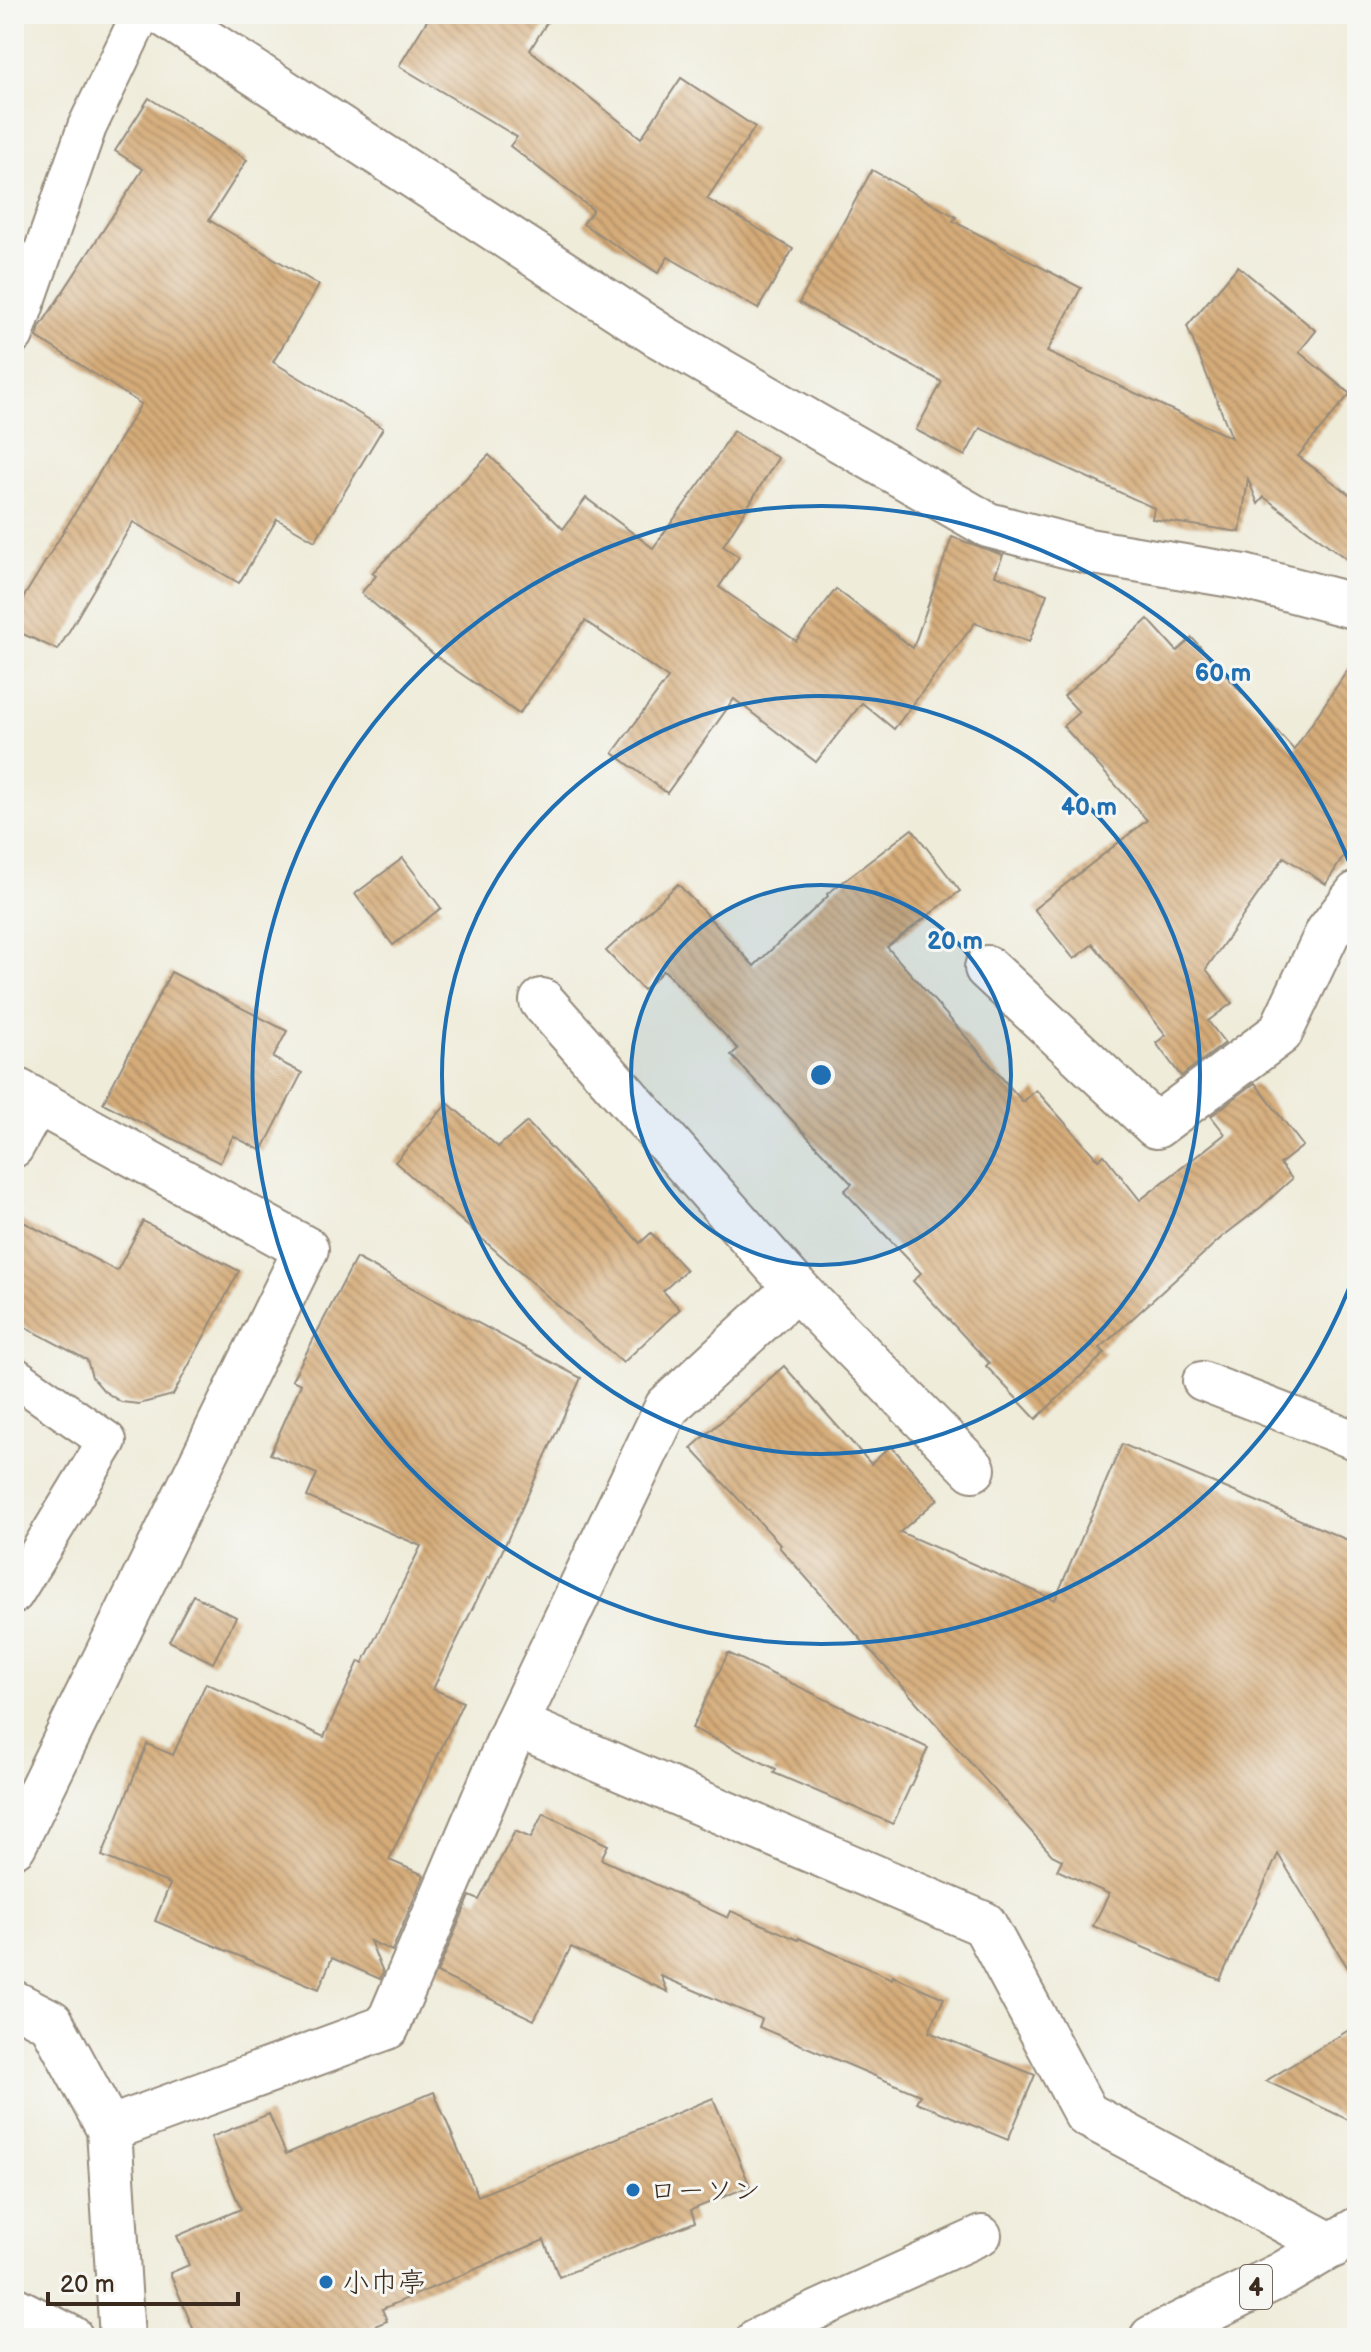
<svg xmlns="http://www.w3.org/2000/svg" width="1371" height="2352" font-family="'Balsamiq Sans','Klee One',sans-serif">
<defs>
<pattern id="building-back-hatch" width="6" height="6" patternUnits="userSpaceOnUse" patternTransform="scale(2)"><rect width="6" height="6" fill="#d5ac79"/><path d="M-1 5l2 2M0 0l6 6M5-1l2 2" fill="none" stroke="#ae8c63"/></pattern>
</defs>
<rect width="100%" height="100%" fill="#f6f6f2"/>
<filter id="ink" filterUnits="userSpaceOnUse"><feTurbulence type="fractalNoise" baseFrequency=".0125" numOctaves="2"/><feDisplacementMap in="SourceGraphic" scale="16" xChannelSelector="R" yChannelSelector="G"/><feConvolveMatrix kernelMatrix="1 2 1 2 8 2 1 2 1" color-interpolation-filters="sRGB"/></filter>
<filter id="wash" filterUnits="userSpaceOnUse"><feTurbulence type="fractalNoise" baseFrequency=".006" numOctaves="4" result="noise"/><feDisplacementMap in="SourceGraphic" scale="32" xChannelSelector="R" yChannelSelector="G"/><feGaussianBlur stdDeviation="1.8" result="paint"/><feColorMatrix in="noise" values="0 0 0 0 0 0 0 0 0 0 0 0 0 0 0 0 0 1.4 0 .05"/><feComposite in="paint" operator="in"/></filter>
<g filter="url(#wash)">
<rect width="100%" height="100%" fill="#efecda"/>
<g id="blocks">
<g fill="url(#building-back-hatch)">
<path d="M 431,14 L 552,14 L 530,50 L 641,138 L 681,78 L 755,127 L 707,199 L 793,249 L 758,309 L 668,257 L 658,273 L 583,224 L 593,210 L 510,146 L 517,137 L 399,66 Z"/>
<path d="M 149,98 L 247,160 L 209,220 L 319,285 L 273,362 L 383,428 L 315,541 L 277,519 L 239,583 L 133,522 L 58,650 L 14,630 L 14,613 L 141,404 L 37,337 L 40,327 L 143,169 L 115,151 Z"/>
<path d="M 872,170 L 956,217 L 953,221 L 1081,288 L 1047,352 L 1232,438 L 1187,326 L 1238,266 L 1316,331 L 1299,352 L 1350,394 L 1298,456 L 1357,500 L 1357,567 L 1264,497 L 1258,504 L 1248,479 L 1240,532 L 1152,519 L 1154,508 L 980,428 L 965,456 L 916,430 L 942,382 L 799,303 Z"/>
<path d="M 733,431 L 778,458 L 723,546 L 739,557 L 719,587 L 796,641 L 836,589 L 913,648 L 952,537 L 1003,555 L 995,575 L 1047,594 L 1029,642 L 975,623 L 894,729 L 862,703 L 816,762 L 734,699 L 667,793 L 613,753 L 668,678 L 585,621 L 519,714 L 437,657 L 361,593 L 376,576 L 372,573 L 489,455 L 563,529 L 586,498 L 653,548 L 705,476 Z"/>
<path d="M 1148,619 L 1177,651 L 1192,638 L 1294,750 L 1357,656 L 1357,835 L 1326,884 L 1284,857 L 1206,969 L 1232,1003 L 1208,1021 L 1225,1043 L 1181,1076 L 1156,1043 L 1166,1035 L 1093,944 L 1074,959 L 1034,909 L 1147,820 L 1063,726 L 1079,712 L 1064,696 Z"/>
<path d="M 912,829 L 960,891 L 887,947 L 1023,1102 L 1036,1090 L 1098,1160 L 1104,1155 L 1140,1200 L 1225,1134 L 1211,1116 L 1255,1083 L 1303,1146 L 1280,1164 L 1292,1179 L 1261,1207 L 1222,1237 L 1100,1348 L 1105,1353 L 1036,1419 L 986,1366 L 989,1363 L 913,1281 L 921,1273 L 844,1191 L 852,1184 L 731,1055 L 738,1049 L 664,970 L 643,990 L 606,951 L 678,884 L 754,966 L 828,896 L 827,894 Z"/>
<path d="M 403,858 L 441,908 L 393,945 L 355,894 Z"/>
<path d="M 171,972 L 287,1031 L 273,1058 L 302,1073 L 262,1151 L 233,1136 L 220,1163 L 103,1103 Z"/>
<path d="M 448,1103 L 498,1147 L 527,1122 L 640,1243 L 651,1233 L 686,1270 L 663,1291 L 680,1309 L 623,1363 L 395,1162 Z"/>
<path d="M 14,1217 L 117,1271 L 143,1221 L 239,1271 L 173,1395 L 139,1404 L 121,1402 L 104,1391 L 92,1377 L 87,1360 L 14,1321 Z"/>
<path d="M 356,1258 L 581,1378 L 490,1578 L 488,1577 L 433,1689 L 463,1702 L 389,1860 L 424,1875 L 392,1951 L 370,1941 L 383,1972 L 380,1979 L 332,1958 L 319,1989 L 155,1921 L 170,1884 L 102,1856 L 147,1744 L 173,1755 L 206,1683 L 324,1737 L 359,1661 L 363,1663 L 421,1546 L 307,1497 L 317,1474 L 270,1454 L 301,1384 L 292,1380 Z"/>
<path d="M 784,1366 L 871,1464 L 891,1446 L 938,1499 L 900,1532 L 1055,1600 L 1122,1444 L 1357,1544 L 1357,1983 L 1278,1854 L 1220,1980 L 1093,1926 L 1109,1894 L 1057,1870 L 1062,1860 L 1052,1855 L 779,1547 L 781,1545 L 691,1448 Z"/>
<path d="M 193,1595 L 236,1617 L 213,1663 L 169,1641 Z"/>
<path d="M 728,1653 L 928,1748 L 893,1824 L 774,1773 L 776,1769 L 692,1728 Z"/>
<path d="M 543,1813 L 608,1845 L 601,1859 L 728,1918 L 731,1911 L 798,1940 L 799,1938 L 892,1979 L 893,1976 L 944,1998 L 929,2032 L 1035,2075 L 1008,2140 L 916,2102 L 920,2095 L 759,2027 L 762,2019 L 661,1976 L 668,1992 L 571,1947 L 534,2020 L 437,1973 L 470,1896 L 479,1900 L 515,1831 L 531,1838 Z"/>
<path d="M 1357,2025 L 1357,2124 L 1266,2081 Z"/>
<path d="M 434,2092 L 478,2196 L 713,2098 L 750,2186 L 691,2210 L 695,2222 L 559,2277 L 544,2240 L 382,2309 L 387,2321 L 346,2338 L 197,2338 L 170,2273 L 189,2265 L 177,2236 L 241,2209 L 211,2137 L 269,2114 L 286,2154 Z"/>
</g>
</g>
</g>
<g filter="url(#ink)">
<use href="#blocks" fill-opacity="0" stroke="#958b7c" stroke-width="2"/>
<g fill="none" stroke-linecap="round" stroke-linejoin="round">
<defs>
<g id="lane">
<path d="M 14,335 L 87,127 L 141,14"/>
<path d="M 14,1148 L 39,1103"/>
<path d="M 14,1376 L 107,1441 L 14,1594"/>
<path d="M 1202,1381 L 1357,1441"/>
<path d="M 756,2338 L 982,2235"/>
</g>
<g id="street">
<path d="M 164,14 L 660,336 L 988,525 L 1088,551 L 1244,577 L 1357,607"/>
<path d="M 987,968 L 1156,1126 L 1280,1033 L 1328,932 L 1357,894"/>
<path d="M 542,1001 L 796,1288 L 973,1469"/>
<path d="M 14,1089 L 306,1249 L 14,1845"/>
<path d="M 516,1724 L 984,1924 L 1086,2114 L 1332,2246"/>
<path d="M 14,2003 L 51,2022 L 109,2129 L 122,2338"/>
<path d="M 109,2129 L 387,2027 L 516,1724 L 667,1407 L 796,1288"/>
<path d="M 14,2309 L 71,2338"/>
</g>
<path id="highway" d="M 1152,2338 L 1283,2274 L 1357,2230"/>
</defs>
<use href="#lane" stroke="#958b7c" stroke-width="42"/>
<use href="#street" stroke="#958b7c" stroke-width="48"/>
<use href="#highway" stroke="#958b7c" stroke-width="48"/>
<use href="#lane" stroke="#fff" stroke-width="38"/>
<use href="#street" stroke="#fff" stroke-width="44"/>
<use href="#highway" stroke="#fff" stroke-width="44"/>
</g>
</g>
<circle cx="821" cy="1075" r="190" fill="#1f6fb2" fill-opacity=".12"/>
<g fill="none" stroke="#1f6fb2" stroke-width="4">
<circle cx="821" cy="1075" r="190"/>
<circle cx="821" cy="1075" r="379"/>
<path d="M1356 1270A569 569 0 1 1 1356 880"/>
</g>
<g fill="#1f6fb2" stroke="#f6f6f2" stroke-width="3">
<circle cx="633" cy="2190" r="8"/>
<circle cx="326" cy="2282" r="8"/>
</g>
<g text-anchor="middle" stroke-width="6" stroke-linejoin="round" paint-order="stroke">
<rect fill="#f6f6f2" stroke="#73675e" stroke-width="2" x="1240" y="2265" width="32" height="44" rx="6"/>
<g font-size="26" font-weight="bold" fill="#3b2a1e">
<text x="1256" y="2296">4</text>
</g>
<g font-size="28" fill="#3b2a1e" stroke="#f6f6f2" text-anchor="start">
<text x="649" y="2200">ローソン</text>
<text x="342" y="2292">小巾亭</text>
</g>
</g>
<circle cx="821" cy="1075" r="12" fill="#1f6fb2" stroke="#f6f6f2" stroke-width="4"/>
<g font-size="24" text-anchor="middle" font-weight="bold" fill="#1f6fb2" stroke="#f6f6f2" stroke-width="6" stroke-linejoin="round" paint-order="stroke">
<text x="1223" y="681">60 m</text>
<text x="1089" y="815">40 m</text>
<text x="955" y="949">20 m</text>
</g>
<rect width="1371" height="2352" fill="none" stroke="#f6f6f2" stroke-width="48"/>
<path d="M48 2292v12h190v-12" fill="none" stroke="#3b2a1e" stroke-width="4"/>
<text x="60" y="2292" font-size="24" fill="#3b2a1e" stroke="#f6f6f2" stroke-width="6" paint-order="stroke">20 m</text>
</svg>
